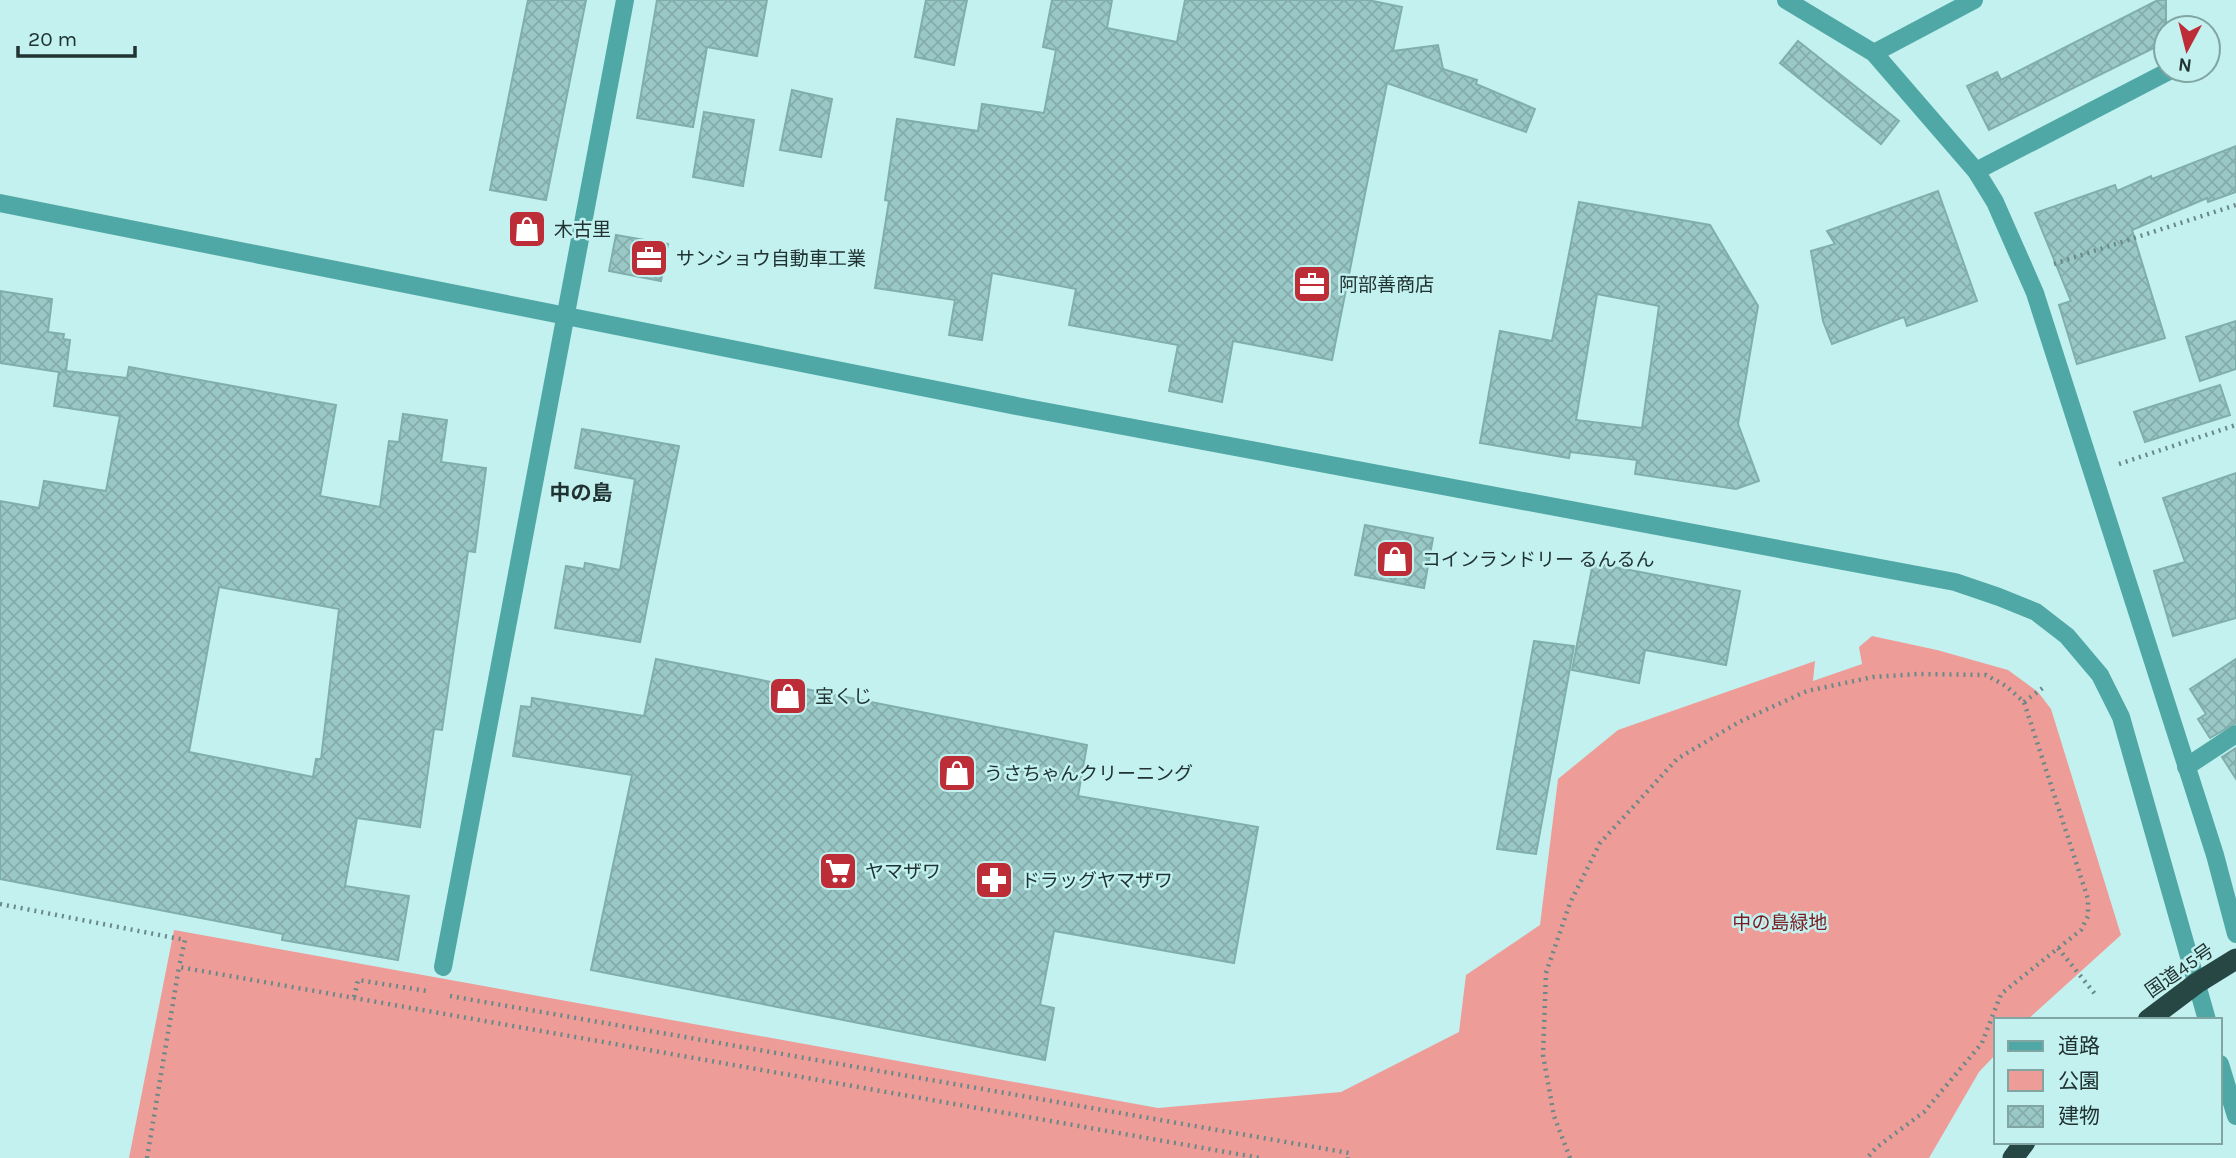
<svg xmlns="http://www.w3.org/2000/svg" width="2236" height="1158" font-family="Karla,'Noto Sans JP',sans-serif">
<defs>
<pattern id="building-cross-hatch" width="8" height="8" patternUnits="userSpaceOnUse" patternTransform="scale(1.75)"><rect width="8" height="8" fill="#9ac8c6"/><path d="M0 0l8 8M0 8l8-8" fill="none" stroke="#84acab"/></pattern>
</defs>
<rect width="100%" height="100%" fill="#c2f1ef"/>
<path fill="#ee9c98" d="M 1872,636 L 1937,650 L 2008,670 L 2038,692 L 2051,709 L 2121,935 L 2027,1020 L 1996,1020 L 1996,1054 L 1979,1072 L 1929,1158 L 129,1158 L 174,930 L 1158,1108 L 1341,1092 L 1459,1032 L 1466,975 L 1540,925 L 1558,779 L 1618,730 L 1815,661 L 1813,681 L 1862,664 L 1859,647 Z"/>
<g fill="url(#building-cross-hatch)" stroke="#80aeab" stroke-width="2" fill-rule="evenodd">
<path d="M 528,0 L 586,0 L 546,200 L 490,190 Z"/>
<path d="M 657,0 L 767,0 L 757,56 L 707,47 L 693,127 L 637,118 Z"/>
<path d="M 926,0 L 967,0 L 954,65 L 915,57 Z"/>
<path d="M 1052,0 L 1112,0 L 1107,28 L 1177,42 L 1185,0 L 1368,0 L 1402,7 L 1393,51 L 1438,45 L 1443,69 L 1477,80 L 1476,84 L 1535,109 L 1526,132 L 1387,83 L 1332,360 L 1233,341 L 1222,402 L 1169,391 L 1178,345 L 1069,325 L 1076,289 L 992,273 L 982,340 L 949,335 L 955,300 L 875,288 L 889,201 L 885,200 L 897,119 L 978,131 L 982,104 L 1044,113 L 1056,50 L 1043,47 Z"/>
<path d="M 2158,0 L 2166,0 L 2166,42 L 1989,130 L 1967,86 L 1997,72 L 2001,80 Z"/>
<path d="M 1798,41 L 1899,121 L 1881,144 L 1780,63 Z"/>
<path d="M 792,90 L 832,99 L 821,157 L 780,150 Z"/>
<path d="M 704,112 L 754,120 L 743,186 L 693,177 Z"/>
<path d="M 2236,146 L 2236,192 L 2208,202 L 2207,198 L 2132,230 L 2165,338 L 2077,364 L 2059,305 L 2071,301 L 2035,213 L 2115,185 L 2117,191 L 2151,176 L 2152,179 Z"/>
<path d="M 1938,191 L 1977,301 L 1907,326 L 1904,317 L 1832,344 L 1823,321 L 1811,251 L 1835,244 L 1827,231 Z"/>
<path d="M 1579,202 L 1710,225 L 1758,306 L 1738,424 L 1759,481 L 1736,489 L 1635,474 L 1637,460 L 1570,452 L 1569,458 L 1480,443 L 1500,331 L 1552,341 ZM 1597,294 L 1659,306 L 1642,428 L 1576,420 Z"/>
<path d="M 616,235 L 668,244 L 661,281 L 609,271 Z"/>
<path d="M 0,291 L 52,299 L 48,332 L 64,334 L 63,339 L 70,340 L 66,371 L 127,378 L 129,367 L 336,405 L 320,496 L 380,507 L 389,441 L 399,442 L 403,414 L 447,420 L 441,462 L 486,468 L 475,552 L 468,551 L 442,730 L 434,729 L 420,827 L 357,818 L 345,886 L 409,896 L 398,960 L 282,940 L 283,934 L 0,879 L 0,501 L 39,508 L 44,481 L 106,491 L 120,416 L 54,406 L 59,372 L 0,363 ZM 219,587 L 339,609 L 321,759 L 316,759 L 313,777 L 189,752 Z"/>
<path d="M 2236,321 L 2236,369 L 2200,381 L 2186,337 Z"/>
<path d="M 2220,385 L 2230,415 L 2145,442 L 2134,412 Z"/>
<path d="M 582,429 L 679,446 L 640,642 L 555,628 L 566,566 L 584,569 L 585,563 L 620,570 L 635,479 L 575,468 Z"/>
<path d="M 2236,473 L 2236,618 L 2173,636 L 2154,571 L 2185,562 L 2163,498 Z"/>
<path d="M 1365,525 L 1433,538 L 1424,588 L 1355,575 Z"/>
<path d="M 1593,563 L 1740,591 L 1726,665 L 1645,650 L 1639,683 L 1572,670 Z"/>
<path d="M 1534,641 L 1574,646 L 1536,854 L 1497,849 Z"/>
<path d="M 656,659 L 1087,745 L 1078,796 L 1258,827 L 1234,963 L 1054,931 L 1040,1005 L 1054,1008 L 1045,1060 L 591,970 L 632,775 L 513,756 L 521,706 L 531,707 L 532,698 L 644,716 Z"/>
<path d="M 2236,659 L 2236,723 L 2210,738 L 2198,719 L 2206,714 L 2190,689 Z"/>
<path d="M 2236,748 L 2236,779 L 2222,757 Z"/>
</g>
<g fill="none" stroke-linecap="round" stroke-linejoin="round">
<g stroke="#698988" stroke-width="4.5" stroke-dasharray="2 5" stroke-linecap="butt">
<path d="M 2054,264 L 2236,205"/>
<path d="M 2119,464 L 2236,425"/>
<path d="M 2024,702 L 2044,687"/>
<path d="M 0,904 L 185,940 L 179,967"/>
<path d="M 2058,948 L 2095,994"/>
<path d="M 450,996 L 1349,1153 L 1348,1158"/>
<path d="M 354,997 L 358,980 L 427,991"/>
<path d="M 147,1158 L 179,967 L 1260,1158"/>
<path d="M 1570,1158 L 1554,1116 L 1543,1055 L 1546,973 L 1570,903 L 1600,843 L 1677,759 L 1739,722 L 1807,691 L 1873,677 L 1918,674 L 1986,675 L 2006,686 L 2024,702 L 2088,899 L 2088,916 L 2081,930 L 2001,994 L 1982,1043 L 1924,1112 L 1877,1147 L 1867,1158"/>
</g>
<g stroke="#4fa8a5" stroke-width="18">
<path d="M 1786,0 L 1874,53 L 1976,171 L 1995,202 L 2035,293 L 2215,855 L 2236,934"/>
<path d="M 1874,53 L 1974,0"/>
<path d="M 1976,171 L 2171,70"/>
<path d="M 0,203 L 1027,408 L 1955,582 L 1999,597 L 2036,612 L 2067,636 L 2100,675 L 2121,717 L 2207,1020"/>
<path d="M 2186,767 L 2236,734"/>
<path d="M 443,967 L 625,0"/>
<path d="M 2220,1064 L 2236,1116"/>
</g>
<g stroke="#274745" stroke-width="21">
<path d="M 2148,1020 L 2197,983 L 2236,959"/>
<path d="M 2013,1158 L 2025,1142"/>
</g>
</g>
<defs>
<symbol id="shop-square" viewBox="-11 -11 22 22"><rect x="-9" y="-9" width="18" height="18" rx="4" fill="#bd2d37" stroke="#c2f1ef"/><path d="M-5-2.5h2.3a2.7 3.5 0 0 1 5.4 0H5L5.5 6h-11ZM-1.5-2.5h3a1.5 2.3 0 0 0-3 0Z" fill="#fff"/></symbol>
<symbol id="office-square" viewBox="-11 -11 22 22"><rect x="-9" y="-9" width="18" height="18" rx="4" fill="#bd2d37" stroke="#c2f1ef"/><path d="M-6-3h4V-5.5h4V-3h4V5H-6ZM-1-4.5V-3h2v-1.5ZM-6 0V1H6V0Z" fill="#fff"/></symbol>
<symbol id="supermarket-square" viewBox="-11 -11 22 22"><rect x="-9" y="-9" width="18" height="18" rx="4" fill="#bd2d37" stroke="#c2f1ef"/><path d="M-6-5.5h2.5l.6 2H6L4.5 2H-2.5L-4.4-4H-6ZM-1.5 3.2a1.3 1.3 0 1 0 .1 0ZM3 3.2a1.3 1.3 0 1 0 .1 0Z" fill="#fff"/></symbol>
<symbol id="pharmacy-square" viewBox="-11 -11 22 22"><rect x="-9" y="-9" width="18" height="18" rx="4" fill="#bd2d37" stroke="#c2f1ef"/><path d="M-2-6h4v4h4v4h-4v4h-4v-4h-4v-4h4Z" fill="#fff"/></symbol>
</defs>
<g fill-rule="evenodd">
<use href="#shop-square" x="505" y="207" width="44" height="44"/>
<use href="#office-square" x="627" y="236" width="44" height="44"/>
<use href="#office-square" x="1290" y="262" width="44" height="44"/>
<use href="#shop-square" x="1373" y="537" width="44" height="44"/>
<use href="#shop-square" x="766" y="674" width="44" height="44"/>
<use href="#shop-square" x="935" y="751" width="44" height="44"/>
<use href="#supermarket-square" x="816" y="849" width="44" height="44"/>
<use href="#pharmacy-square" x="972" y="858" width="44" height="44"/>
</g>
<g text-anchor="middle" stroke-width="5" stroke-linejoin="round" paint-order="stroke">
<g font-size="19" fill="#203332" stroke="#c2f1ef" text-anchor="start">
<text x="554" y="236">木古里</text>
<text x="676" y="265">サンショウ自動車工業</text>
<text x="1339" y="291">阿部善商店</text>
<text x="1422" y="566">コインランドリー るんるん</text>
<text x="815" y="703">宝くじ</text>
<text x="984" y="780">うさちゃんクリーニング</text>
<text x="865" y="878">ヤマザワ</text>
<text x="1021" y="887">ドラッグヤマザワ</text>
</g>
<g font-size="19" fill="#791c21" stroke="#c2f1ef">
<text x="1780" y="929">中の島緑地</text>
</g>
<g font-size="19" fill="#203332" stroke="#c2f1ef">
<text transform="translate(2179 970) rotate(-35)" y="7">国道45号</text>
</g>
<g font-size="21" font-weight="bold" fill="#203332" stroke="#c2f1ef">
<text x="581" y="500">中の島</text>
</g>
</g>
<rect x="1994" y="1018" width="228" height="126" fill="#c2f1ef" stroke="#81a5a3" stroke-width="2"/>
<rect x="2008" y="1041" width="35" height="10" fill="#4fa8a5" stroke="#81a5a3" stroke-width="2"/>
<text x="2058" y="1053" font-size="21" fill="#203332">道路</text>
<rect x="2008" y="1070" width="35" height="21" fill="#ee9c98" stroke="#81a5a3" stroke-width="2"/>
<text x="2058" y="1088" font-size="21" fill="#203332">公園</text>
<rect x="2008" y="1106" width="35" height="21" fill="url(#building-cross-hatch)" stroke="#81a5a3" stroke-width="2"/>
<text x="2058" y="1123" font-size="21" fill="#203332">建物</text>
<g transform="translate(2187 49) rotate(187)"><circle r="33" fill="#c2f1ef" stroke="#81a5a3" stroke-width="2"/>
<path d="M0-5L12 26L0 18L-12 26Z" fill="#bd2d37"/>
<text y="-10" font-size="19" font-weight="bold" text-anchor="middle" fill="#203332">N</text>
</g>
<path d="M18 46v10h117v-10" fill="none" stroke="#203332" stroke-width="3.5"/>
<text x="28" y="46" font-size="21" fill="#203332" stroke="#c2f1ef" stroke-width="5" paint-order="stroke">20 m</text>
</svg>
